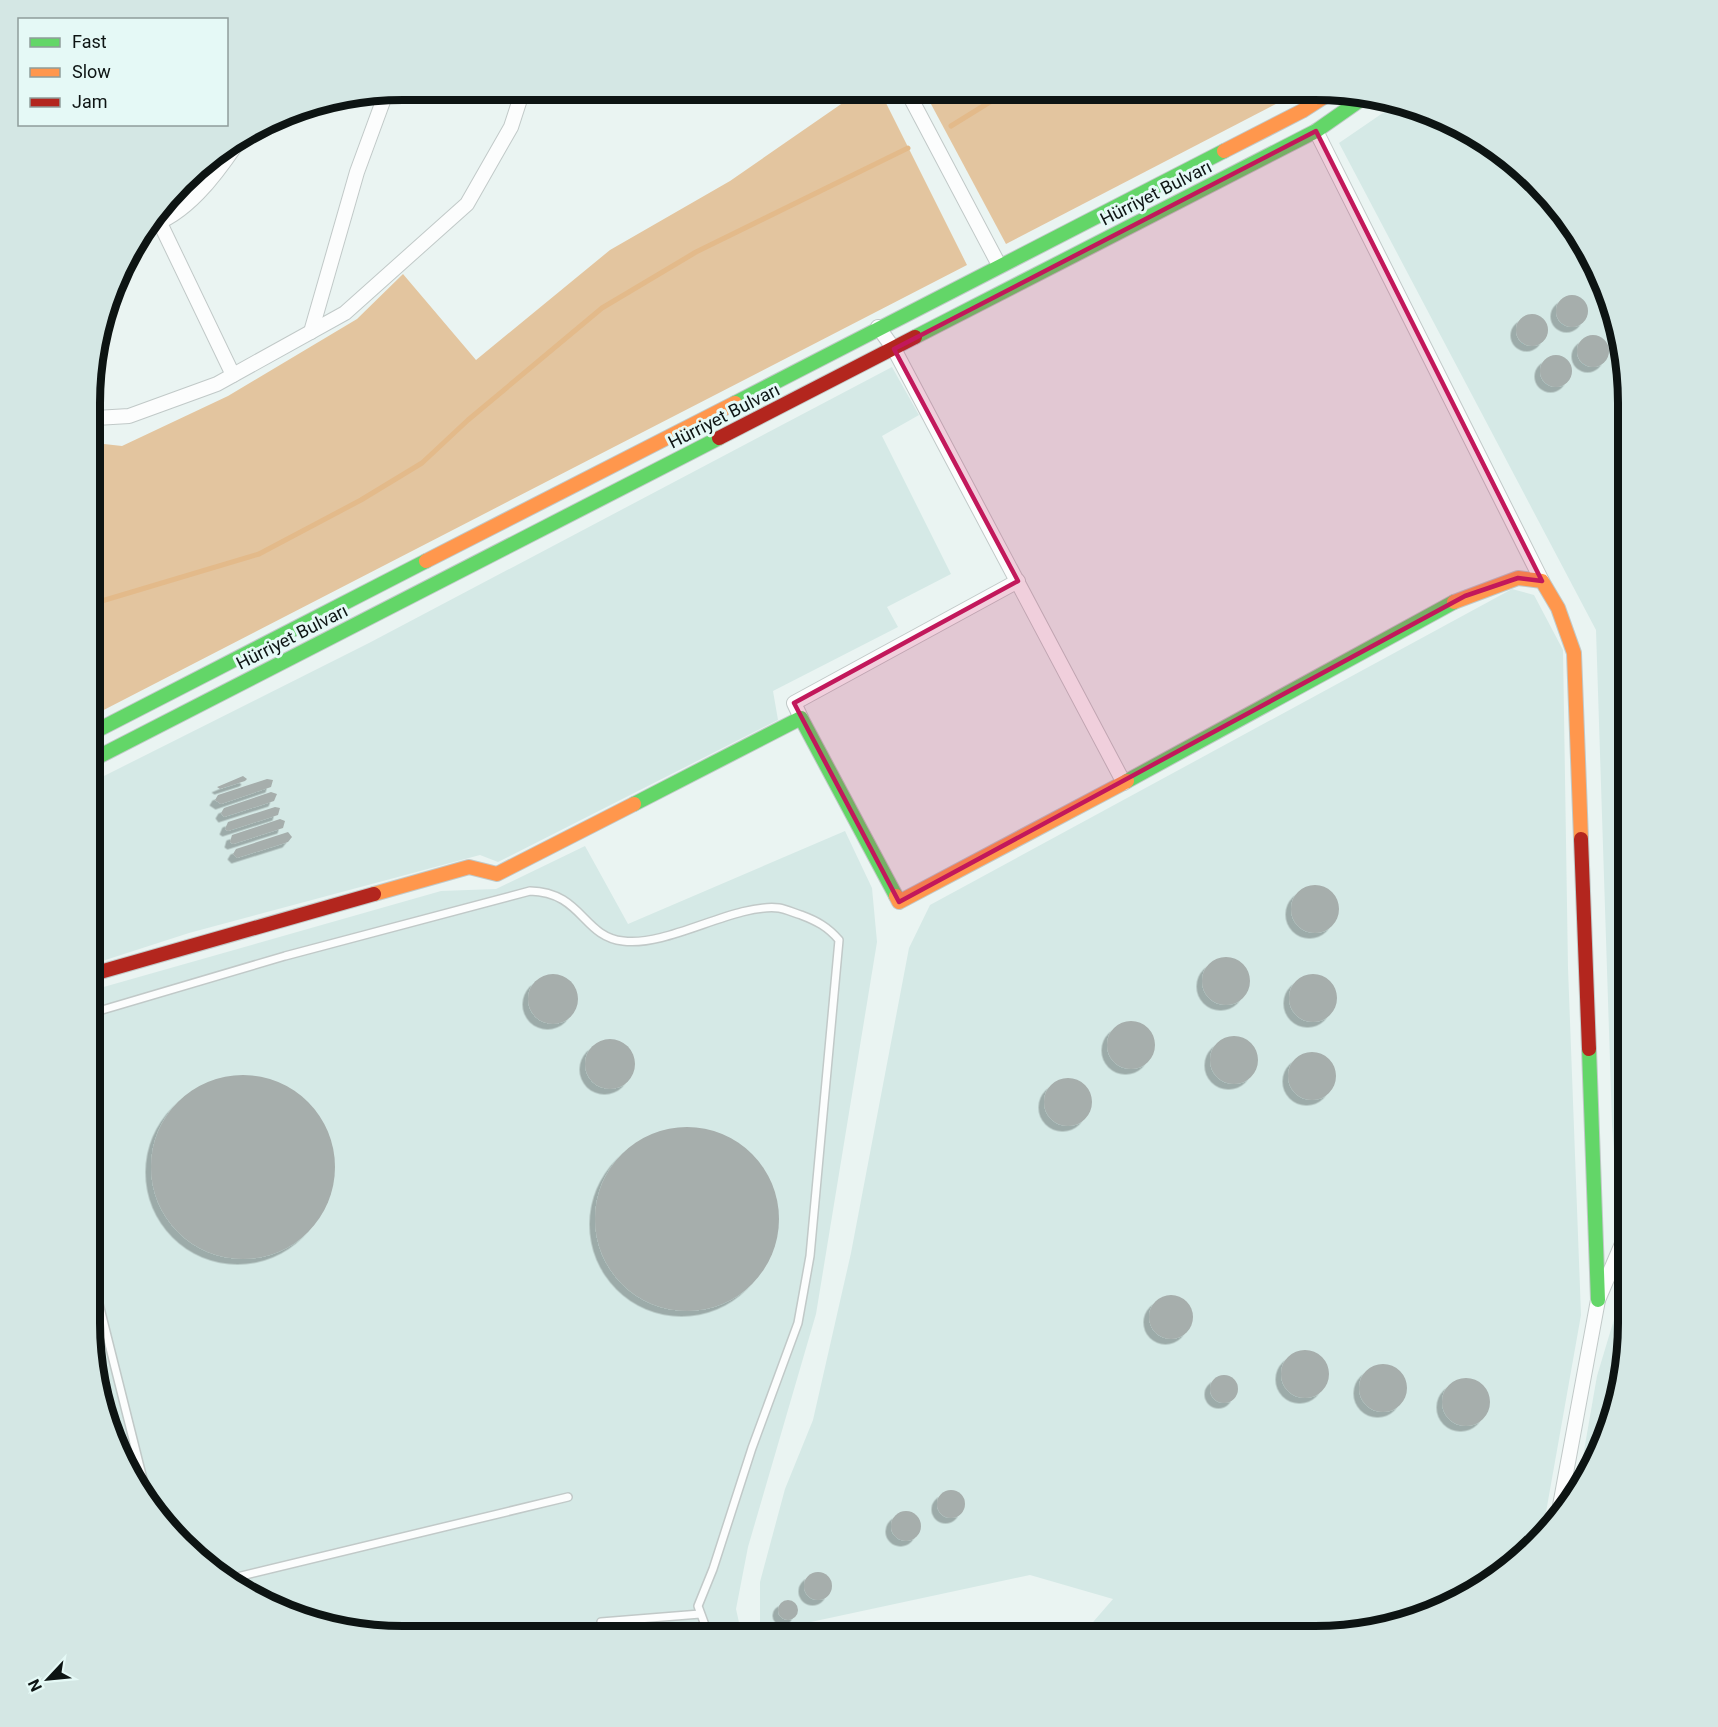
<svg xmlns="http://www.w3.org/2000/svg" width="1718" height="1727" font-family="Roboto,sans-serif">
<defs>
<filter id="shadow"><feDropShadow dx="-5.5" dy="5.5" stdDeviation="0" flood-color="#0004"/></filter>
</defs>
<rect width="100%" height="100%" fill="#eaf4f2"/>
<g fill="#d5e9e6">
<path d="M 1393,106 L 1471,132 L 1563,213 L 1611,303 L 1627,384 L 1627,1202 L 1619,1219 L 1612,1124 L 1596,630 L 1339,143 Z"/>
<path d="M 892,367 L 919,415 L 882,436 L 951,574 L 887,607 L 898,627 L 773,691 L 778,720 L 498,862 L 480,855 L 189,933 L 93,964 L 94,781 L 369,643 Z"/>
<path d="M 1512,589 L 1534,595 L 1563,650 L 1568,968 L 1581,1315 L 1543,1529 L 1505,1572 L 1415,1620 L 1334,1636 L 1081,1636 L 1113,1599 L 1030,1575 L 760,1633 L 760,1582 L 785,1489 L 813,1420 L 851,1253 L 909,948 L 930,905 Z"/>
<path d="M 845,831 L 872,888 L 877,942 L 816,1314 L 748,1547 L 736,1609 L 742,1636 L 384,1636 L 322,1626 L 247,1595 L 155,1514 L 107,1424 L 91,1343 L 93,990 L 441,891 L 496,889 L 585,846 L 628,924 Z"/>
<path d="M 1627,1276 L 1627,1343 L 1617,1405 L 1586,1480 L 1577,1491 L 1597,1376 Z"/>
</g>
<g fill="#e3c59f">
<path d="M 860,91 L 880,91 L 967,265 L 94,715 L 95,443 L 122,446 L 228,396 L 357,319 L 403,274 L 476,360 L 610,250 L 730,181 Z"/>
<path d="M 924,91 L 1299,92 L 1006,244 Z"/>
</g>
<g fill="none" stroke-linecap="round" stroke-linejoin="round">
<g stroke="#e3ba8a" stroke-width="5">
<path d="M 951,126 L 1006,92"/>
<path d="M 95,603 L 259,554 L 361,500 L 422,463 L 468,420 L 602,308 L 696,252 L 908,148"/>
</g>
</g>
<g fill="#a6aeac" filter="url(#shadow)">
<circle cx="1572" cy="311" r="16"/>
<circle cx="1532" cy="330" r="16"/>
<circle cx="1593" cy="351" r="16"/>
<circle cx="1556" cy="371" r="16"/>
<path d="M 243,776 L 247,779 L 245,781 L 220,789 L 217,787 Z"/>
<path d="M 267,779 L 273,780 L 271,787 L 221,804 L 215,800 L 218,795 Z"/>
<path d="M 271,792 L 277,794 L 274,801 L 224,817 L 221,813 L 224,808 Z"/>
<path d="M 275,807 L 280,808 L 278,815 L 228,831 L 225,829 L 228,822 Z"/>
<path d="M 280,819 L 285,821 L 283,828 L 233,844 L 230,842 L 232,835 Z"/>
<path d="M 288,832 L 292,837 L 288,842 L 237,858 L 233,854 L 236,849 Z"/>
<circle cx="1315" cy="909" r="24"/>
<circle cx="1226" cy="981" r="24"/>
<circle cx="1313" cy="998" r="24"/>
<circle cx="553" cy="999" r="25"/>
<circle cx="1131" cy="1045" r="24"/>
<circle cx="1234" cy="1060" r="24"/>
<circle cx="610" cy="1064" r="25"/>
<circle cx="1312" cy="1076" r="24"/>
<circle cx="243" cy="1167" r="92"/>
<circle cx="1068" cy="1102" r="24"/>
<circle cx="687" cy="1219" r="92"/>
<circle cx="1171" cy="1317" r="22"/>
<circle cx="1305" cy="1374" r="24"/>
<circle cx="1383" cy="1388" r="24"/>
<circle cx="1224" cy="1389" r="14"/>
<circle cx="1466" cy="1402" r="24"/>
<circle cx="951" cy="1504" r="14"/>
<circle cx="906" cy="1526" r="15"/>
<circle cx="818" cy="1586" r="14"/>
<circle cx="788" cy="1610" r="10"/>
<path d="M 356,1623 L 385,1629 L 399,1636 L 329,1627 Z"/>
</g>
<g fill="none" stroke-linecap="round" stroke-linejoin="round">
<defs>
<g id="lane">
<path d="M 92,1013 L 285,956 L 530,891 C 582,892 583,937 623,941 C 669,947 734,903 779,908 C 786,909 794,913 801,915 C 817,921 828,927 839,940 L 810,1256 L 798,1323 L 752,1448 L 713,1569 L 698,1606 L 709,1636"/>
<path d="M 91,1272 L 149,1503"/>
<path d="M 229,1579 L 568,1497"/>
<path d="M 601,1622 L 700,1614"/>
</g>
<g id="street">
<path d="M 907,91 L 999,265"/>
<path d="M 1316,131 L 1542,581"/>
<path d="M 160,223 L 233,375"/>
<path d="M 149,226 C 186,215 215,176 236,145"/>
<path d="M 878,327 L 894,349 L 1124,783"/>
<path d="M 311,332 L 357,172 L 386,93"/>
<path d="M 96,418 L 129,416 L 217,384 L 345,313 L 467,204 L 511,127 L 523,90"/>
<path d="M 801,718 L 794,703 L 1018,581"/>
<path d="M 1559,1511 L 1598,1300 L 1627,1232"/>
</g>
<g id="fast">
<path d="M 915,337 L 1316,131 L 1366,96"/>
<path d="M 735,403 L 1224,151"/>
<path d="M 94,732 L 426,561"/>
<path d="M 94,759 L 719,438"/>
<path d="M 1127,781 L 1454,602"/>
<path d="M 634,804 L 801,718 L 896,896"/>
<path d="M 1589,1049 L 1598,1300"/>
</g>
<g id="slow">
<path d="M 1224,151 L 1302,111 L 1330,93"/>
<path d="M 426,561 L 735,403"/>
<path d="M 1454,602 L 1518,578 L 1542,581 L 1558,608 L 1574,653 L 1581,839"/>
<path d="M 374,894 L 469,867 L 497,874 L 634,804"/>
<path d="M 896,896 L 899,902 L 1127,781"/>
</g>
<g id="jam">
<path d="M 719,438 L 915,337"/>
<path d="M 1581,839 L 1589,1049"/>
<path d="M 93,974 L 374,894"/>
</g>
</defs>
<use href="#lane" stroke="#c1c9c8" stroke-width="10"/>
<use href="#street" stroke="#c1c9c8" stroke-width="16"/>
<use href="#fast" stroke="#c1c9c8" stroke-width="16"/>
<use href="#slow" stroke="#c1c9c8" stroke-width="16"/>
<use href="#jam" stroke="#c1c9c8" stroke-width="16"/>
<use href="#lane" stroke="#fcfdfd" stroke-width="7"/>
<use href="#street" stroke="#fcfdfd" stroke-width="14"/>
<use href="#fast" stroke="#63d668" stroke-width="14"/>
<use href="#slow" stroke="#ff974d" stroke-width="14"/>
<use href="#jam" stroke="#b3261e" stroke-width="14"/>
</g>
<path fill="#c2185b" fill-opacity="0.2" stroke="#c2185b" stroke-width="4.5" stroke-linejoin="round" d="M 1316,131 L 1542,581 L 1518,578 L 1465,596 L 899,902 L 794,703 L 1018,581 L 894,349 Z"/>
<g text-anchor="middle" stroke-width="6" stroke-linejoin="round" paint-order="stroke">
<g font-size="18" fill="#0d1413" stroke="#e5f9f6">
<text transform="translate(1156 193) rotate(-27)" y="6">Hürriyet Bulvarı</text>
<text transform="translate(724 416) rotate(-27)" y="6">Hürriyet Bulvarı</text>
<text transform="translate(292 637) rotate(-27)" y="6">Hürriyet Bulvarı</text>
</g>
</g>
<path d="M0 0H1718V1727H0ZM403 100H1315A303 303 0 0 1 1618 403V1323A303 303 0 0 1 1315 1626H403A303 303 0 0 1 100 1323V403A303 303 0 0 1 403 100Z" fill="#d4e7e4" fill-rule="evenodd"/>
<path fill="none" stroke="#0d1413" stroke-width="8" d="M403 100H1315A303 303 0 0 1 1618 403V1323A303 303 0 0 1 1315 1626H403A303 303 0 0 1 100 1323V403A303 303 0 0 1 403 100Z"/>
<rect x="18" y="18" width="210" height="108" fill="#e5f9f6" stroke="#8f9d9b" stroke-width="1.5"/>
<rect x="30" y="38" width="30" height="9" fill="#63d668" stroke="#8f9d9b" stroke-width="1.5"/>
<text x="72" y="48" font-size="18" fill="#0d1413">Fast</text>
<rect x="30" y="68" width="30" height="9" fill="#ff974d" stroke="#8f9d9b" stroke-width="1.5"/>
<text x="72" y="78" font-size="18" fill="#0d1413">Slow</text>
<rect x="30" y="98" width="30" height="9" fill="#b3261e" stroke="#8f9d9b" stroke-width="1.5"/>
<text x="72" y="108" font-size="18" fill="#0d1413">Jam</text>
<g transform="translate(48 1679) rotate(244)" stroke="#e5f9f6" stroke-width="4.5" paint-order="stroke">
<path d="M0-4.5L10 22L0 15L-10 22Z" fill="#0d1413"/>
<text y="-9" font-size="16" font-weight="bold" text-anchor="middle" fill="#0d1413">N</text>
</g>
</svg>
